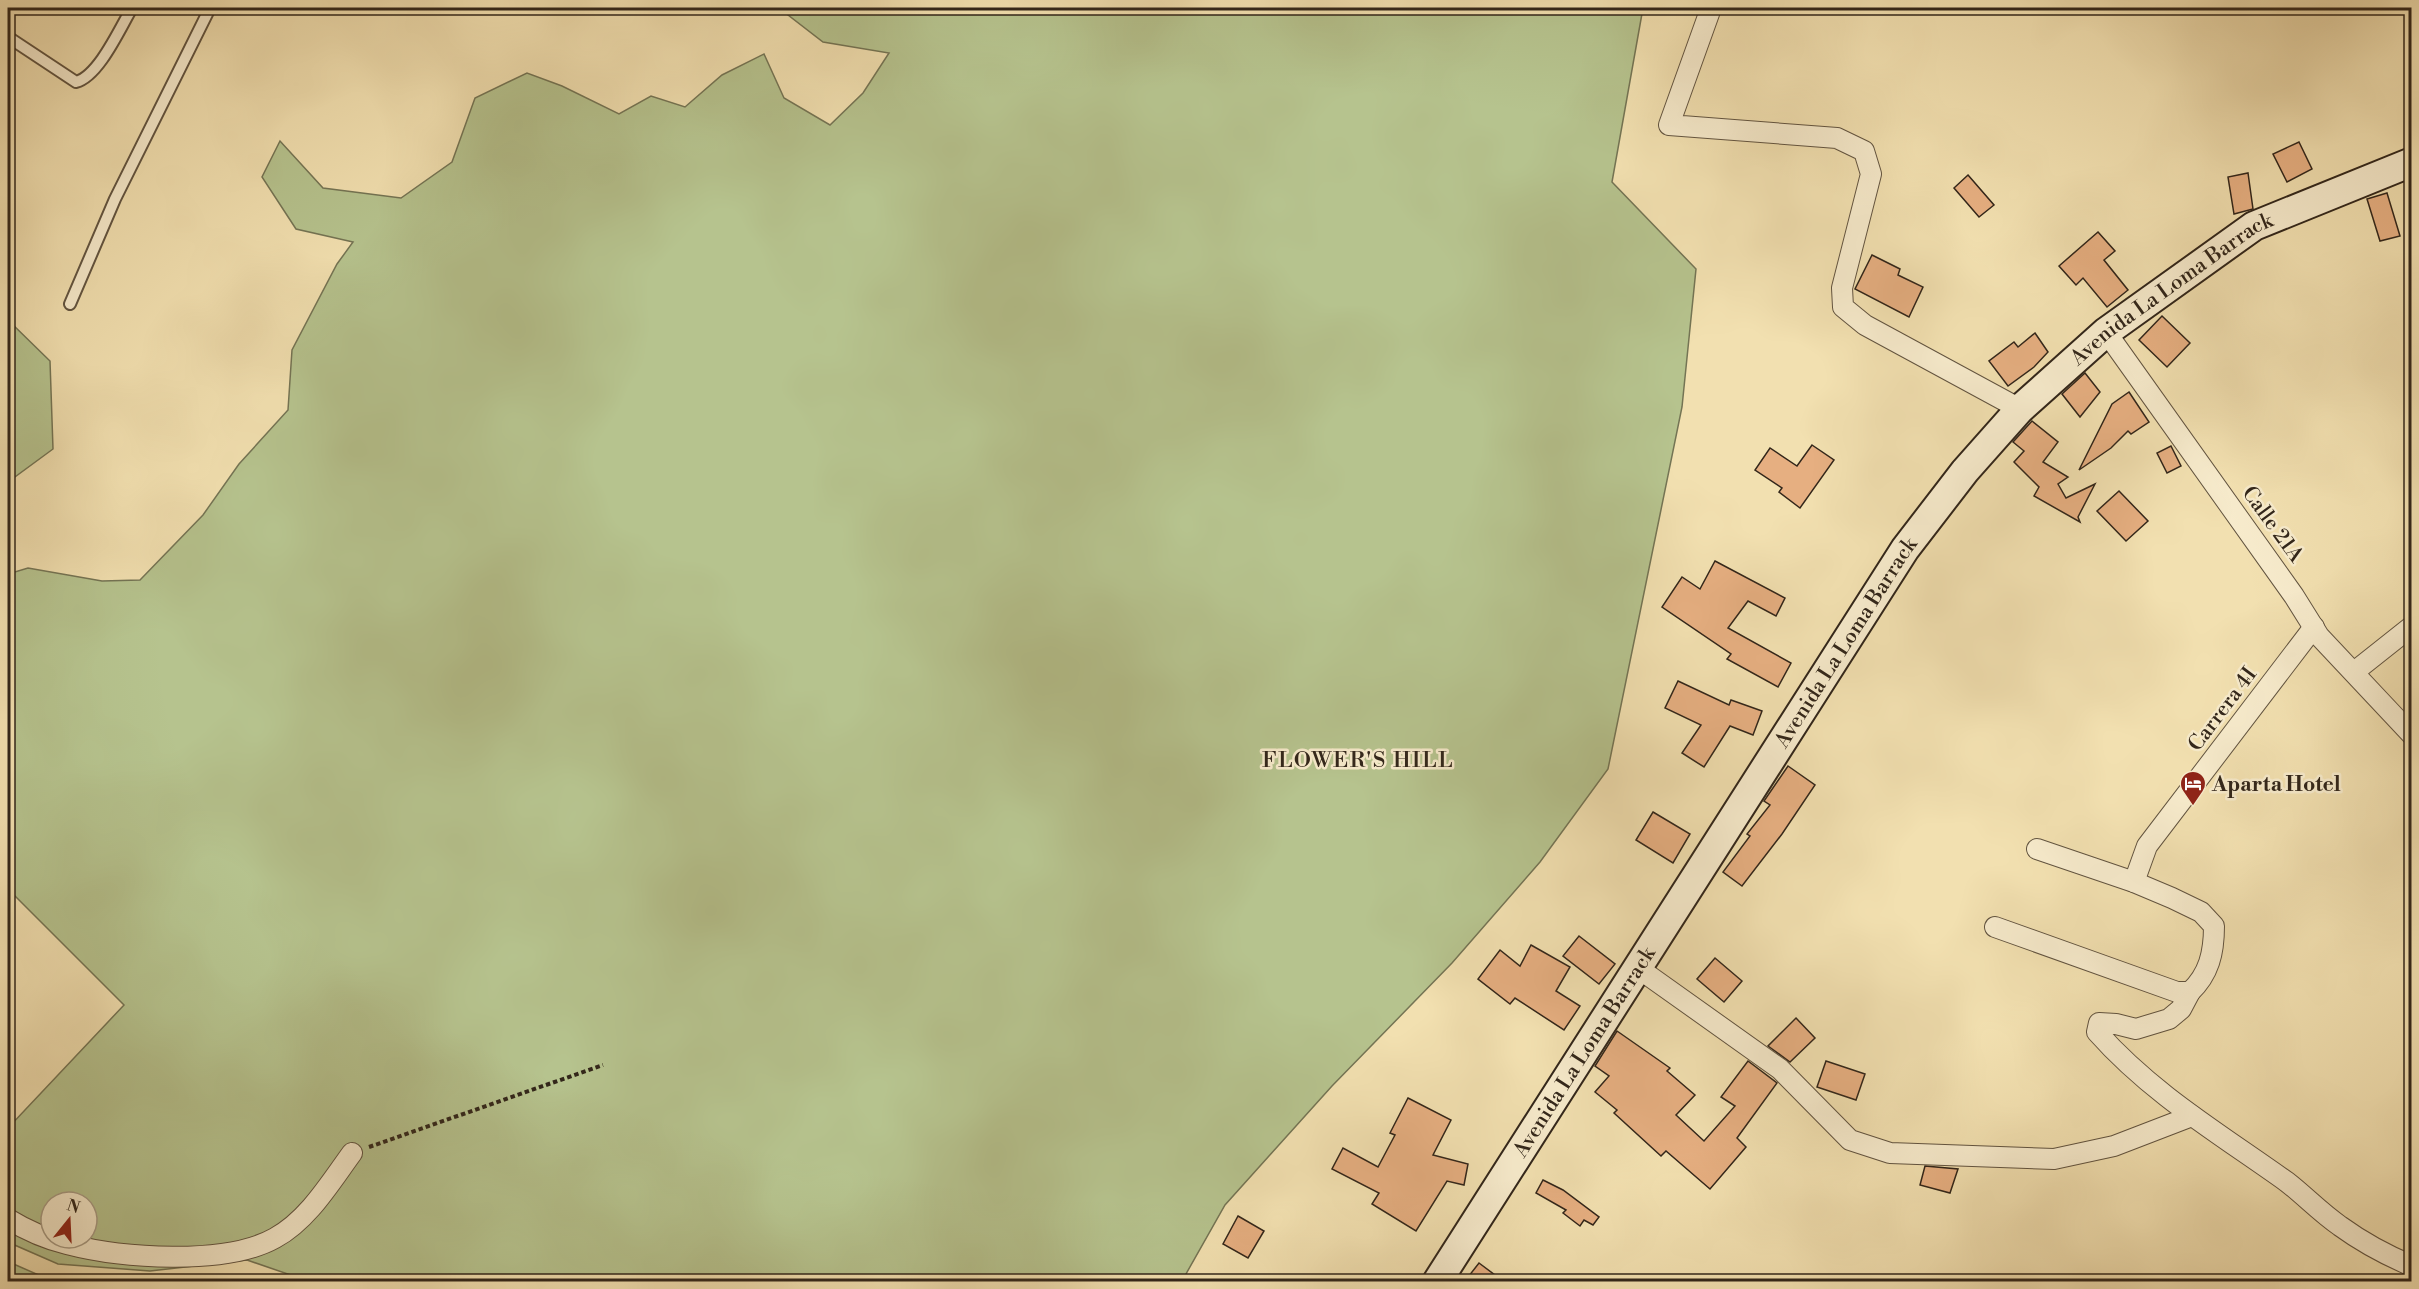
<svg xmlns="http://www.w3.org/2000/svg" width="2419" height="1289" font-family="'Libre Bodoni',serif">
<rect width="100%" height="100%" fill="#f2e0b0"/>
<filter id="stains"><feTurbulence type="fractalNoise" baseFrequency=".00333" numOctaves="4"/><feColorMatrix values="0 0 0 0 .2 0 0 0 0 .09 0 0 0 0 .02 0 0 0 .5 -.17"/></filter>
<radialGradient id="worn" r=".72"><stop offset=".6" stop-color="#630" stop-opacity="0"/><stop offset="1" stop-color="#630" stop-opacity=".3"/></radialGradient>
<g fill="#b6c38e" stroke="#747454" stroke-width="1.5" fill-rule="evenodd">
<path d="M 779,8 L 1643,8 L 1612,182 L 1696,269 L 1682,407 L 1608,769 L 1540,862 L 1452,963 L 1332,1086 L 1225,1205 L 1182,1281 L 311,1282 L 247,1260 L 150,1271 L 58,1264 L 10,1243 L 8,1241 L 8,1128 L 124,1005 L 8,889 L 8,574 L 28,568 L 102,581 L 140,580 L 203,515 L 239,464 L 288,410 L 292,350 L 337,264 L 353,242 L 296,229 L 262,177 L 280,141 L 323,188 L 401,198 L 452,162 L 475,98 L 527,73 L 562,86 L 619,114 L 651,96 L 685,107 L 722,75 L 764,54 L 784,98 L 830,125 L 863,93 L 889,53 L 823,42 ZM 51,1202 L 87,1202 L 87,1238 L 51,1238 Z"/>
<path d="M 8,320 L 50,361 L 53,449 L 8,482 Z"/>
<path d="M 9,1262 L 50,1280 L 64,1281 L 8,1281 Z"/>
</g>
<g fill="#e6af81" stroke="#32261a" stroke-width="1.5">
<path d="M 2299,142 L 2312,169 L 2287,182 L 2273,154 Z"/>
<path d="M 2248,173 L 2253,209 L 2234,214 L 2228,177 Z"/>
<path d="M 1968,175 L 1994,205 L 1979,217 L 1954,188 Z"/>
<path d="M 2387,193 L 2400,236 L 2380,241 L 2367,199 Z"/>
<path d="M 2098,232 L 2115,251 L 2104,260 L 2128,290 L 2107,307 L 2083,278 L 2076,285 L 2059,266 Z"/>
<path d="M 1872,255 L 1900,269 L 1898,275 L 1923,287 L 1909,317 L 1855,289 Z"/>
<path d="M 2162,316 L 2190,343 L 2167,367 L 2139,340 Z"/>
<path d="M 2035,333 L 2048,352 L 2034,367 L 2008,386 L 1989,361 L 2014,342 L 2018,347 Z"/>
<path d="M 2085,373 L 2100,392 L 2080,417 L 2062,394 Z"/>
<path d="M 2129,392 L 2149,422 L 2131,434 L 2128,431 L 2111,448 L 2079,470 L 2112,404 Z"/>
<path d="M 2032,421 L 2058,442 L 2043,462 L 2068,477 L 2058,484 L 2066,498 L 2095,484 L 2078,517 L 2080,522 L 2034,496 L 2039,487 L 2014,462 L 2024,451 L 2013,442 Z"/>
<path d="M 1812,445 L 1834,460 L 1800,508 L 1779,492 L 1782,488 L 1755,470 L 1770,448 L 1797,466 Z"/>
<path d="M 2171,446 L 2181,466 L 2167,473 L 2157,453 Z"/>
<path d="M 2119,491 L 2148,521 L 2126,541 L 2097,511 Z"/>
<path d="M 1715,561 L 1785,598 L 1776,616 L 1748,601 L 1728,628 L 1791,663 L 1778,687 L 1727,659 L 1731,654 L 1662,607 L 1682,577 L 1700,589 Z"/>
<path d="M 1678,681 L 1729,705 L 1731,700 L 1762,711 L 1753,735 L 1730,726 L 1704,767 L 1682,753 L 1701,725 L 1665,708 Z"/>
<path d="M 1788,766 L 1815,785 L 1782,834 L 1742,886 L 1723,872 L 1750,836 L 1747,834 L 1770,805 L 1764,801 Z"/>
<path d="M 1653,812 L 1690,834 L 1673,863 L 1636,840 Z"/>
<path d="M 1579,936 L 1615,964 L 1599,984 L 1563,956 Z"/>
<path d="M 1531,945 L 1570,967 L 1556,991 L 1580,1006 L 1564,1030 L 1515,998 L 1510,1004 L 1478,979 L 1500,950 L 1520,966 Z"/>
<path d="M 1715,958 L 1742,981 L 1724,1002 L 1697,979 Z"/>
<path d="M 1796,1018 L 1815,1038 L 1790,1062 L 1768,1046 Z"/>
<path d="M 1617,1031 L 1670,1068 L 1667,1071 L 1695,1095 L 1676,1115 L 1704,1141 L 1735,1106 L 1721,1097 L 1748,1061 L 1777,1083 L 1737,1138 L 1746,1147 L 1710,1189 L 1666,1151 L 1661,1156 L 1614,1113 L 1617,1110 L 1595,1092 L 1609,1076 L 1595,1066 Z"/>
<path d="M 1826,1061 L 1865,1074 L 1856,1100 L 1817,1087 Z"/>
<path d="M 1408,1098 L 1451,1120 L 1433,1155 L 1468,1164 L 1464,1185 L 1447,1181 L 1416,1231 L 1372,1204 L 1379,1193 L 1332,1169 L 1343,1148 L 1378,1167 L 1395,1135 L 1390,1133 Z"/>
<path d="M 1925,1166 L 1958,1169 L 1950,1193 L 1920,1185 Z"/>
<path d="M 1543,1180 L 1563,1190 L 1599,1217 L 1593,1225 L 1584,1220 L 1580,1226 L 1563,1213 L 1566,1210 L 1536,1193 Z"/>
<path d="M 1238,1216 L 1264,1231 L 1248,1258 L 1223,1244 Z"/>
<path d="M 1479,1263 L 1503,1281 L 1465,1281 Z"/>
</g>
<g fill="none" stroke-linecap="round" stroke-linejoin="round">
<defs>
<g id="lane">
<path d="M 8,37 L 76,82 C 99,76 120,28 132,8"/>
<path d="M 70,304 L 115,199 L 210,8"/>
</g>
<g id="street">
<path d="M 1711,8 L 1669,125 L 1837,138 L 1864,151 L 1871,174 L 1842,288 L 1843,307 L 1865,325 L 2020,409"/>
<path d="M 2106,332 L 2294,596 L 2319,636 L 2412,735"/>
<path d="M 2354,672 L 2412,626"/>
<path d="M 2134,882 L 2147,846 L 2314,627"/>
<path d="M 1995,927 L 2177,992 L 2190,992 C 2209,974 2214,953 2214,926 L 2201,912 L 2172,898 L 2134,882 L 2037,849"/>
<path d="M 1638,968 L 1780,1069 L 1850,1140 L 1890,1153 L 2054,1159 L 2114,1146 L 2192,1116"/>
<path d="M 2190,992 L 2181,1009 L 2169,1019 L 2136,1029 L 2116,1024 L 2099,1023 L 2097,1032 C 2152,1094 2220,1134 2287,1182 C 2305,1196 2321,1213 2340,1226 C 2362,1242 2386,1255 2412,1266"/>
<path d="M 8,1219 C 26,1230 46,1239 67,1244 C 121,1258 225,1266 275,1238 C 308,1220 330,1183 352,1153"/>
</g>
<g id="secondary">
<path id="s1" d="M 1437,1282 L 1905,549 L 1965,471 L 2020,409 L 2106,332 L 2254,226 L 2412,162"/>
</g>
</defs>
<use href="#lane" stroke="#625440" stroke-width="14"/>
<use href="#street" stroke="#625440" stroke-width="22"/>
<use href="#secondary" stroke="#32261a" stroke-width="32"/>
<path stroke="#32261a" stroke-width="4" stroke-dasharray="4.5 3" stroke-linecap="butt" d="M 369,1147 L 603,1065"/>
<use href="#lane" stroke="#f7ebcc" stroke-width="10"/>
<use href="#street" stroke="#f7ebcc" stroke-width="20"/>
<use href="#secondary" stroke="#f7ebcc" stroke-width="28"/>
</g>
<defs>
<symbol id="hotel-pin" viewBox="-11 -11 22 30"><path d="M0 17L-7.5 6A9.5 9.5 0 1 1 7.5 6Z" fill="#8f2418" stroke="#f7ebcc"/><path d="M-6-4.5h1.5V1H6V5H4.5V3h-9V5H-6ZM-4 0a1.8 1.8 0 1 1 3.6 0ZM.5 0V-2.5h3Q6-2.5 6 0Z" fill="#fff"/></symbol>
</defs>
<g fill-rule="evenodd">
<use href="#hotel-pin" x="2178" y="769" width="30" height="40"/>
</g>
<g text-anchor="middle" stroke-width="5" stroke-linejoin="round" paint-order="stroke">
<g font-size="21" fill="#32261a" stroke="#f7ebcc">
<text dy="7" stroke="none"><textPath href="#s1" startOffset="1245">Avenida La Loma Barrack</textPath></text>
<text transform="translate(2273 524) rotate(54)" y="7">Calle 21A</text>
<text dy="7" stroke="none"><textPath href="#s1" startOffset="759">Avenida La Loma Barrack</textPath></text>
<text transform="translate(2222 709) rotate(-53)" y="7">Carrera 4I</text>
<text dy="7" stroke="none"><textPath href="#s1" startOffset="273">Avenida La Loma Barrack</textPath></text>
</g>
<g font-size="21" font-weight="bold" fill="#32261a" stroke="#f7ebcc" text-anchor="start">
<text x="2212" y="791">Aparta Hotel</text>
</g>
<g font-size="22" letter-spacing="1.5" fill="#32261a" stroke="#f7ebcc">
<text x="1358" y="767">FLOWER'S HILL</text>
</g>
</g>
<rect width="2419" height="1289" fill="none" stroke="#f2e0b0" stroke-width="30"/>
<rect x="9" y="9" width="2401" height="1271" fill="none" stroke="#32261a" stroke-width="3"/>
<rect x="15" y="15" width="2389" height="1259" fill="none" stroke="#32261a" stroke-width="1.5"/>
<g transform="translate(69 1220) rotate(18)"><circle r="28" fill="#f7ebcc" stroke="#a89c85" stroke-width="1.5"/>
<path d="M0-4.5L10 22L0 15L-10 22Z" fill="#8f2418"/>
<text y="-9" font-size="16" font-weight="bold" text-anchor="middle" fill="#32261a">N</text>
</g>
<rect width="100%" height="100%" filter="url(#stains)"/>
<rect width="100%" height="100%" fill="url(#worn)"/>
</svg>
